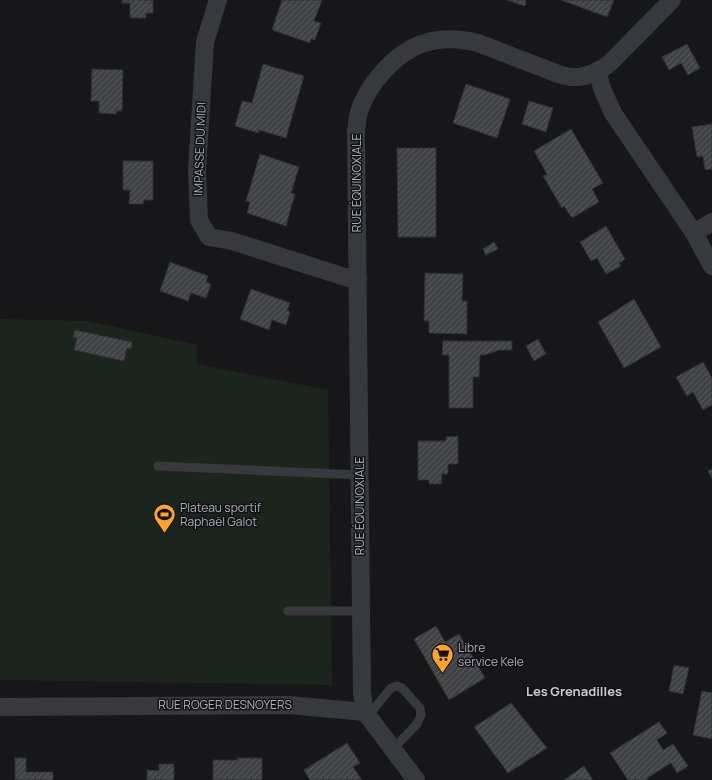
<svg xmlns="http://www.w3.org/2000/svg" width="712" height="780" font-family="Manrope,sans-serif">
<defs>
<pattern id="building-hatch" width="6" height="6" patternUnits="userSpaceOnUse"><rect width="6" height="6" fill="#404246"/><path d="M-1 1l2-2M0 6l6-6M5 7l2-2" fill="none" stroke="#595b5f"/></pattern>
</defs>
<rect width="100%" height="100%" fill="#171719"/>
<path fill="#1c251d" d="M 0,319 L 87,321 L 197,345 L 197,364 L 328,390 L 332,685 L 0,680 Z"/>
<g fill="url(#building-hatch)" stroke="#303135">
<path d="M 122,0 L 153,0 L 153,13 L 146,13 L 146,18 L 130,18 L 130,3 L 122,3 Z"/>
<path d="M 282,0 L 322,0 L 314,21 L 321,23 L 315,40 L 311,39 L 310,43 L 272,30 Z"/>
<path d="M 507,0 L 526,0 L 525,6 Z"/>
<path d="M 561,0 L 614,0 L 607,17 Z"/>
<path d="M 687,44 L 700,68 L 688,75 L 681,63 L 669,70 L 662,57 Z"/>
<path d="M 263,64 L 304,76 L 286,138 L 259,130 L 258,133 L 235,126 L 242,101 L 252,103 Z"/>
<path d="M 92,69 L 123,70 L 122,111 L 116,111 L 116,114 L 99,113 L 99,101 L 91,101 Z"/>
<path d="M 466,84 L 510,99 L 497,138 L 453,123 Z"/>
<path d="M 529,101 L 553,108 L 546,132 L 522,124 Z"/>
<path d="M 712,124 L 712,169 L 705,170 L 703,156 L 697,157 L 692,127 Z"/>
<path d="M 571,129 L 603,183 L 592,189 L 599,202 L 572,218 L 564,206 L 562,208 L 543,176 L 547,174 L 534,151 Z"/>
<path d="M 397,148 L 436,148 L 436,237 L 398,237 Z"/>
<path d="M 260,154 L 299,167 L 291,193 L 295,194 L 286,226 L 247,213 L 250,202 L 246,201 Z"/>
<path d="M 123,161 L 153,161 L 153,200 L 144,200 L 143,204 L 129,204 L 130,190 L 123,190 Z"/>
<path d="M 606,226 L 625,259 L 619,263 L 621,266 L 606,274 L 597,258 L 591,261 L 580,242 Z"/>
<path d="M 494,242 L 498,249 L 486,255 L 483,249 Z"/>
<path d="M 170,262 L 208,276 L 206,282 L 211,284 L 206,298 L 191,293 L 188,301 L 160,291 Z"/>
<path d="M 425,273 L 463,274 L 462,301 L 467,301 L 467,334 L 429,333 L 429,321 L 424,321 Z"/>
<path d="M 251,289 L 290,303 L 287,310 L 290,312 L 286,325 L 272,320 L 269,330 L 240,319 Z"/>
<path d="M 634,299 L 661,347 L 624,368 L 598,322 Z"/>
<path d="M 75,330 L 132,342 L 131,349 L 127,348 L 124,361 L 74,350 L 77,338 L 73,337 Z"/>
<path d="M 538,339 L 546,354 L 534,361 L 526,346 Z"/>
<path d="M 443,341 L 512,341 L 512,350 L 499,350 L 485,355 L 480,355 L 479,377 L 473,377 L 473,408 L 449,408 L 449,355 L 442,355 Z"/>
<path d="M 703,362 L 712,378 L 712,405 L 703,410 L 693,392 L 687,396 L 676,377 Z"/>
<path d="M 458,436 L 458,464 L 448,464 L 448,474 L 442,474 L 441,484 L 429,484 L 429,480 L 418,480 L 418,441 L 446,441 L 446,437 Z"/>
<path d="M 712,469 L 712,478 L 708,471 Z"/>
<path d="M 436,626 L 445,642 L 459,634 L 485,678 L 449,700 L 414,639 Z"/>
<path d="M 674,665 L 689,668 L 683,694 L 669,691 Z"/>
<path d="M 702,691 L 712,693 L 712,739 L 693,735 Z"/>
<path d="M 511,703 L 547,748 L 508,773 L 474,727 Z"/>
<path d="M 659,722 L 667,733 L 657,740 L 663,750 L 673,744 L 688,766 L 677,773 L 671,763 L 647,778 L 648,780 L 628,780 L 610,753 Z"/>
<path d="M 347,743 L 360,763 L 353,767 L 362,780 L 310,780 L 304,770 Z"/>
<path d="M 15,758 L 26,758 L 26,772 L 53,772 L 53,780 L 15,780 Z"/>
<path d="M 237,758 L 262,758 L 262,780 L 213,780 L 213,760 L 238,760 Z"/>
<path d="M 159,764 L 174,764 L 174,780 L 147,780 L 147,770 L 159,771 Z"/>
<path d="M 584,766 L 593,780 L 564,780 Z"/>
</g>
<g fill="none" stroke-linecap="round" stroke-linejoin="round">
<g stroke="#37393e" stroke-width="9">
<path d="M 158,466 L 360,475"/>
<path d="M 288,611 L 361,611"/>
<path d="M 368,716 L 391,688 L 397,686 L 402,688 L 420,708 L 421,715 L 417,724 L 393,749"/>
</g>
<g stroke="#37393e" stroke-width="18">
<path d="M 218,0 L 205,42 L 197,169 L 199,220 L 209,237 L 232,241 L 345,277 L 358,279"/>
<path d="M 597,71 L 603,91 L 613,113 L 694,233 L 712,266"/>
<path d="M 694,233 L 712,222"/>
<path d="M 0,707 L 289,705 L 365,712 L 416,780"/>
<path d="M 365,712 L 362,692 L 361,611 L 356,133 C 357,125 357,116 360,109 C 365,95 373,83 382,73 C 409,42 439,33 478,43 L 561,75 L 571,77 L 580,77 L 591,74 L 603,68 L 610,63 L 672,0"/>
</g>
</g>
<defs>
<symbol id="stadium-pin" viewBox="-11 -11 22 30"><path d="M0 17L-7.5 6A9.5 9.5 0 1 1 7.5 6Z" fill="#ffa329" stroke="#121214"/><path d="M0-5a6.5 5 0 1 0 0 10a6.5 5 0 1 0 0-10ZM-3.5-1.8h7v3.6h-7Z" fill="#111"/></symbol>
<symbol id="supermarket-pin" viewBox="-11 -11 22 30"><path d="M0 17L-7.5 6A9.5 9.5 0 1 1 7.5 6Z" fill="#ffa329" stroke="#121214"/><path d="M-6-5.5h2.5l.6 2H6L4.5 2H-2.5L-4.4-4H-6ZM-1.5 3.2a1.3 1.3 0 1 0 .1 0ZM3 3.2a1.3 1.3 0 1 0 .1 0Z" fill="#111"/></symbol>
</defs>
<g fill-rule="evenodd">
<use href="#stadium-pin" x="152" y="502" width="25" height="34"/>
<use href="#supermarket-pin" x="430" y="642" width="25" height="34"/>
</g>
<g text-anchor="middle" stroke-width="3" stroke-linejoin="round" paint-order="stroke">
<g font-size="12" fill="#a7afba" stroke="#121214">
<text transform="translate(200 149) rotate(-88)" y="4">IMPASSE DU MIDI</text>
<text transform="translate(357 183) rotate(-90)" y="4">RUE ÉQUINOXIALE</text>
<text transform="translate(360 506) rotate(-90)" y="4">RUE ÉQUINOXIALE</text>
<text x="225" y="709">RUE ROGER DESNOYERS</text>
</g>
<g font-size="12" fill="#a7afba" stroke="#121214" text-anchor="start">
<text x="180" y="512">Plateau sportif<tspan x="180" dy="14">Raphaël Galot</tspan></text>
<text x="458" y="652">Libre<tspan x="458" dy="14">service Kele</tspan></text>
</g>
<g font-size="13" font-weight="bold" fill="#c9ced6" stroke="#121214">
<text x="574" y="696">Les Grenadilles</text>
</g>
</g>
</svg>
